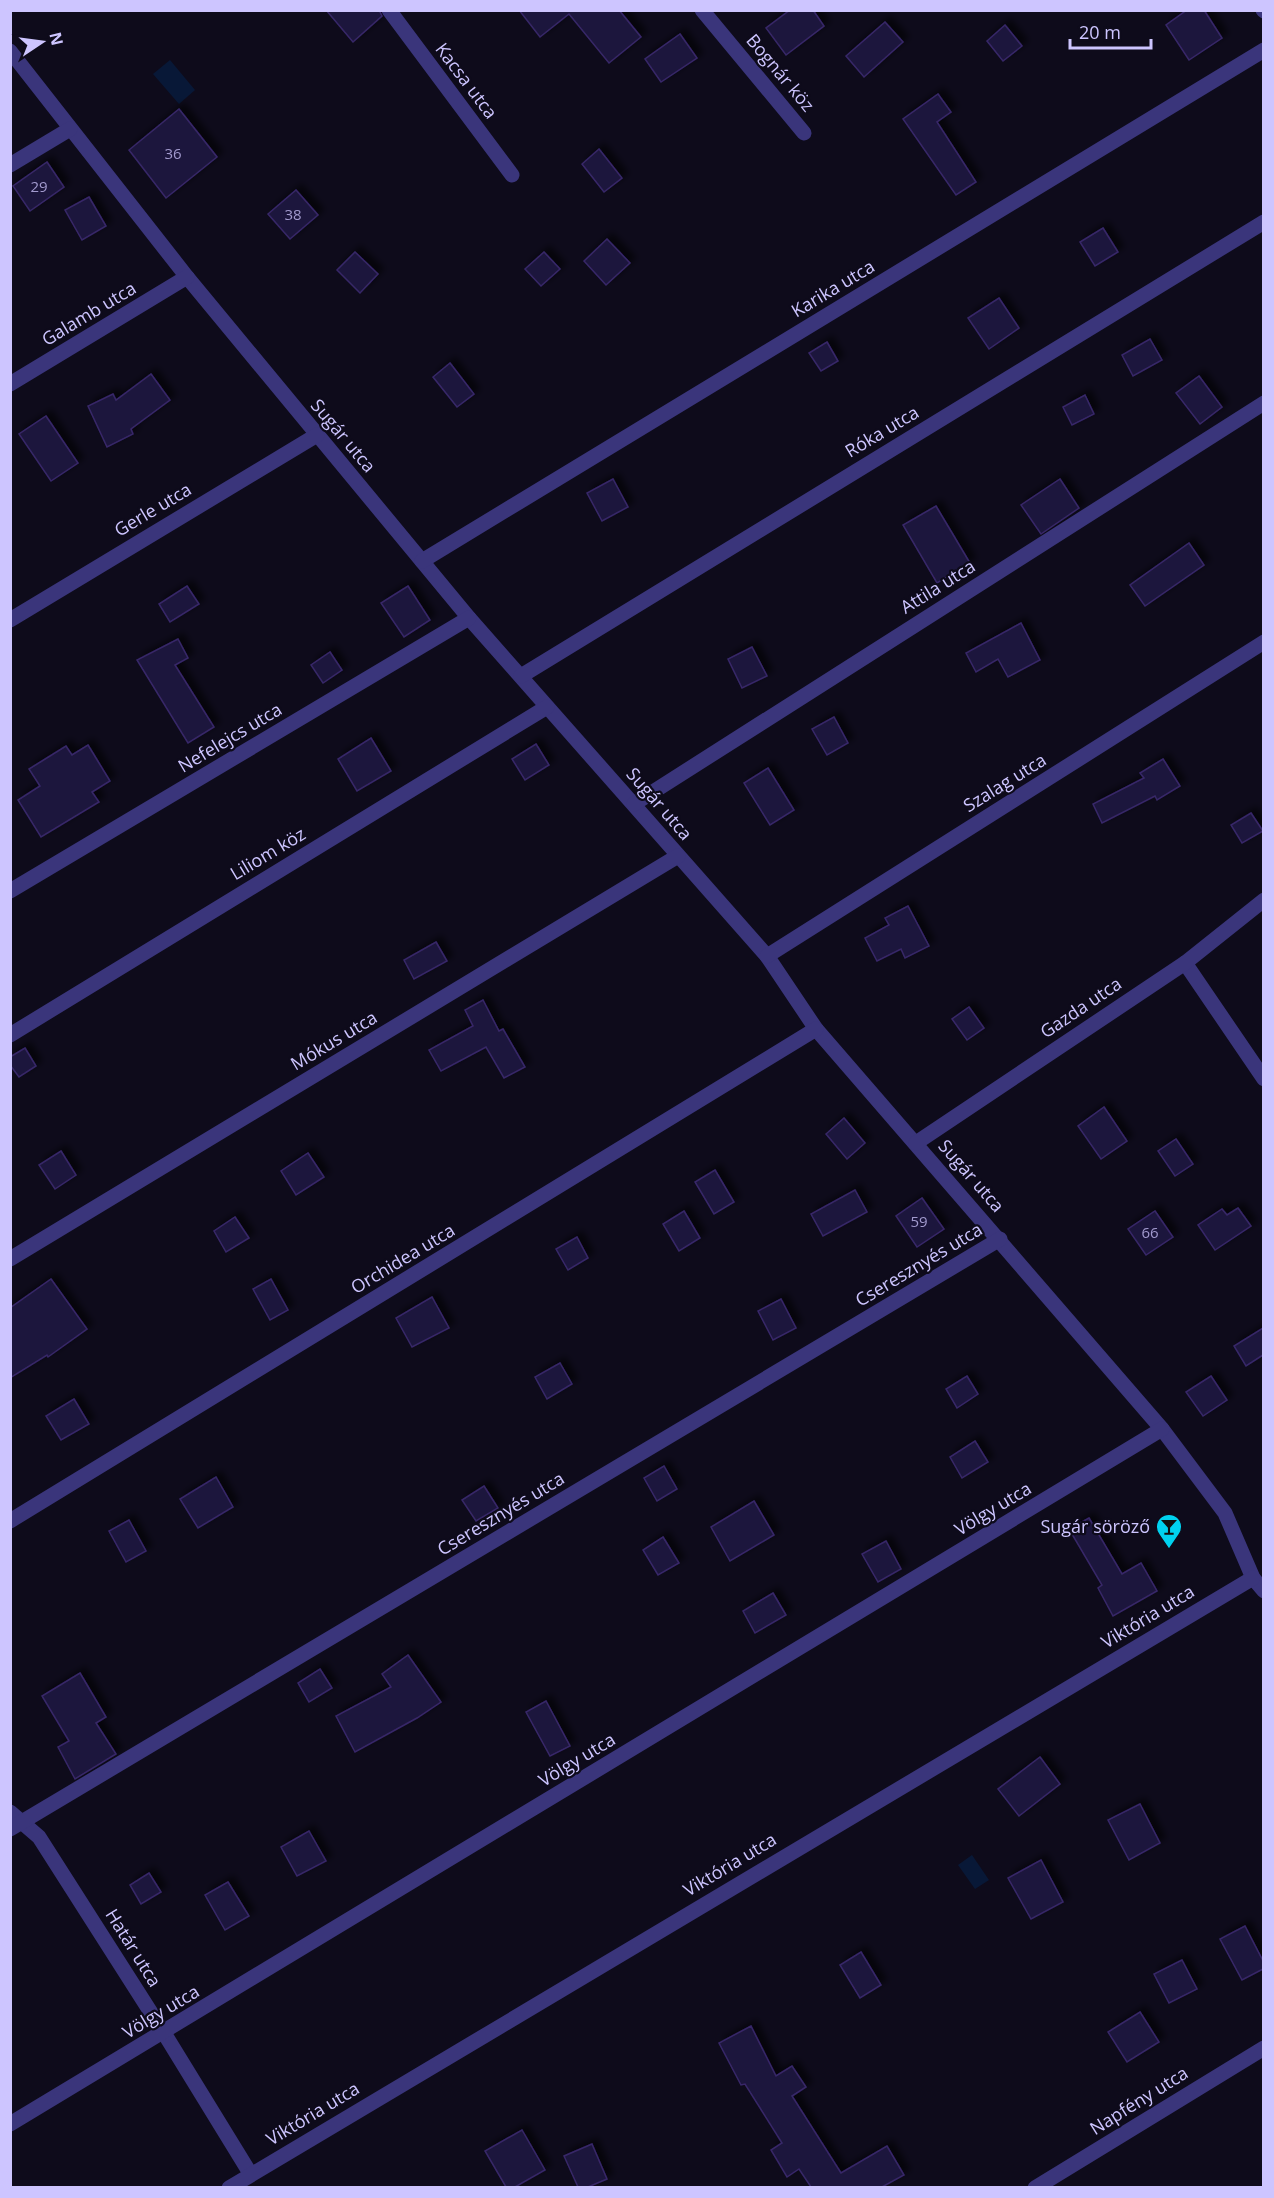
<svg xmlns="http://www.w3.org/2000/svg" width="1274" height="2198" font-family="'Open Sans',sans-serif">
<defs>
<filter id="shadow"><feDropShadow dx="5.5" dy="-5.5" stdDeviation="3" flood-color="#0009"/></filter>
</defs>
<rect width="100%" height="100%" fill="#0e0b1b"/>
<g fill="#081837">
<path d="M 170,60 L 195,90 L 179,104 L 153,74 Z"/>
<path d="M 972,1855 L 989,1880 L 975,1889 L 958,1865 Z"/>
</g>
<g fill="#1f173c" stroke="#372869" stroke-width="1.5" filter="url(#shadow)">
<path d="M 326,10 L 379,10 L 382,16 L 353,42 Z"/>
<path d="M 519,10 L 619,10 L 641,37 L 609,63 L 569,14 L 540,37 Z"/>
<path d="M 790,10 L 813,10 L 824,26 L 786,55 L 766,28 Z"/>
<path d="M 1187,10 L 1204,10 L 1222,38 L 1189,60 L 1166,25 Z"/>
<path d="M 885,22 L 903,42 L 864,77 L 846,56 Z"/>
<path d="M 1005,25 L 1022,46 L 1003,61 L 987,41 Z"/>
<path d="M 680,34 L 697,58 L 661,82 L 645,59 Z"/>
<path d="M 938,94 L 951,112 L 937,122 L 976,182 L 956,195 L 903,119 Z"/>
<path d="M 179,109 L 217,157 L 166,198 L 129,150 Z"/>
<path d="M 599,149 L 622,178 L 604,192 L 582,164 Z"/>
<path d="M 47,162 L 64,187 L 30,211 L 13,186 Z"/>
<path d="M 296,190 L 318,215 L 290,239 L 268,214 Z"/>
<path d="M 89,197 L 106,226 L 82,240 L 65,210 Z"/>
<path d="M 1103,228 L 1118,252 L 1095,266 L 1080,242 Z"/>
<path d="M 607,239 L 630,263 L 606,285 L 584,261 Z"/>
<path d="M 355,252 L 378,274 L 360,293 L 337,270 Z"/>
<path d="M 544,252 L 560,269 L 541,286 L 525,269 Z"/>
<path d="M 999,298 L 1019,328 L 989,349 L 968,318 Z"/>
<path d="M 1150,339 L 1162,360 L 1133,376 L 1122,355 Z"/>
<path d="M 827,342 L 838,361 L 821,371 L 809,353 Z"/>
<path d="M 450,363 L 474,394 L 457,407 L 433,377 Z"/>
<path d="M 151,374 L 170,400 L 131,429 L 133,434 L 107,447 L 88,406 L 113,394 L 116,400 Z"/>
<path d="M 1199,376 L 1222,407 L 1200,424 L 1176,393 Z"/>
<path d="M 1085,395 L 1094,414 L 1072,425 L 1063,407 Z"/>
<path d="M 46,416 L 78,463 L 51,481 L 19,434 Z"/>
<path d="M 613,479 L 628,507 L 602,521 L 587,493 Z"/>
<path d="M 1060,479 L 1079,508 L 1041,534 L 1021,505 Z"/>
<path d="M 936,506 L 970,563 L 937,583 L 903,525 Z"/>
<path d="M 1189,543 L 1204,565 L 1145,606 L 1130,585 Z"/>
<path d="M 187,586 L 199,604 L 170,622 L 159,604 Z"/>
<path d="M 408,586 L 430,620 L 404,637 L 381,603 Z"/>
<path d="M 1021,623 L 1040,660 L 1008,677 L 998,659 L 976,672 L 966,653 Z"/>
<path d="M 178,639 L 188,658 L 175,665 L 214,727 L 188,743 L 137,660 Z"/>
<path d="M 752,647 L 767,676 L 742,688 L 728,659 Z"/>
<path d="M 330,652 L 342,670 L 323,683 L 311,665 Z"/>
<path d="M 834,717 L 848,743 L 827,755 L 812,729 Z"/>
<path d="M 371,738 L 391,771 L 357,791 L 338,759 Z"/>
<path d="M 536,744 L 549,765 L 525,780 L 512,759 Z"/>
<path d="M 88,745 L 110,781 L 92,792 L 99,802 L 41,837 L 18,800 L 40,786 L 29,769 L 66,746 L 72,755 Z"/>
<path d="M 1163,759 L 1180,786 L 1157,800 L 1155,796 L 1102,823 L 1093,804 L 1144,778 L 1140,773 Z"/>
<path d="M 768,768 L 794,810 L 770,825 L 744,783 Z"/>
<path d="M 1251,813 L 1263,831 L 1242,843 L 1231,825 Z"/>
<path d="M 908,906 L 929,946 L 905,958 L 901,949 L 877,961 L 865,938 L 889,925 L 885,918 Z"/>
<path d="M 436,942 L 447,961 L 414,979 L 404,960 Z"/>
<path d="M 483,1000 L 499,1031 L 503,1029 L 525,1067 L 504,1078 L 486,1047 L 441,1071 L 429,1050 L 473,1026 L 465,1010 Z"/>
<path d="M 969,1007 L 984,1028 L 967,1040 L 952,1019 Z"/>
<path d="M 25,1048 L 36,1066 L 19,1077 L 10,1065 L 10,1057 Z"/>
<path d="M 1104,1107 L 1127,1141 L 1101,1159 L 1078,1126 Z"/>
<path d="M 844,1118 L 865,1143 L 847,1159 L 826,1134 Z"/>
<path d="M 1176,1139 L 1193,1164 L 1175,1176 L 1158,1151 Z"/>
<path d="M 61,1151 L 76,1175 L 55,1189 L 39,1165 Z"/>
<path d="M 308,1153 L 324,1177 L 296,1195 L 281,1171 Z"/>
<path d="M 715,1170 L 734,1202 L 714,1214 L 695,1182 Z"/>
<path d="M 855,1190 L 867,1212 L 823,1236 L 811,1214 Z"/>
<path d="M 922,1198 L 944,1229 L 917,1247 L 896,1216 Z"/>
<path d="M 1238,1208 L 1251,1226 L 1215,1250 L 1198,1225 L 1222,1209 L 1227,1215 Z"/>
<path d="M 684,1211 L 700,1238 L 679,1251 L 663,1224 Z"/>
<path d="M 1155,1211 L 1173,1237 L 1146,1255 L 1128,1229 Z"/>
<path d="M 235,1217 L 249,1238 L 226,1252 L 214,1231 Z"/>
<path d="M 577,1237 L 588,1258 L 568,1270 L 556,1249 Z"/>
<path d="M 51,1279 L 87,1329 L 48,1357 L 47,1355 L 10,1378 L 10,1308 Z"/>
<path d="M 271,1279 L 288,1310 L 270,1320 L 253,1289 Z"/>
<path d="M 432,1297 L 449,1328 L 412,1347 L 396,1318 Z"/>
<path d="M 781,1299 L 796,1328 L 773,1340 L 758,1311 Z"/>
<path d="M 1263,1328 L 1263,1355 L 1246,1366 L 1234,1346 Z"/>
<path d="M 560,1363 L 572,1384 L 547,1399 L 535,1377 Z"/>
<path d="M 967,1376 L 978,1394 L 957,1408 L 946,1389 Z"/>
<path d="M 1211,1376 L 1227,1400 L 1203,1416 L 1186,1392 Z"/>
<path d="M 74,1399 L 89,1424 L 61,1440 L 46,1416 Z"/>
<path d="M 975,1441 L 988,1462 L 962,1478 L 950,1457 Z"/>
<path d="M 664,1466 L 677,1489 L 657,1501 L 644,1478 Z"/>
<path d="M 216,1477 L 233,1507 L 198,1528 L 180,1499 Z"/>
<path d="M 484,1486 L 498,1508 L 476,1521 L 462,1500 Z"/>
<path d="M 754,1501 L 774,1535 L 730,1561 L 711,1527 Z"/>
<path d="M 1089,1518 L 1122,1574 L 1141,1563 L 1157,1591 L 1113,1616 L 1098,1588 L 1102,1585 L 1069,1529 Z"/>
<path d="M 129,1520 L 146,1551 L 126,1562 L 109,1531 Z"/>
<path d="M 663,1537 L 679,1563 L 658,1575 L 643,1550 Z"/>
<path d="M 886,1541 L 901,1569 L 878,1582 L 862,1554 Z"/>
<path d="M 773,1593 L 786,1615 L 755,1633 L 743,1611 Z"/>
<path d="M 408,1655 L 441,1702 L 417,1718 L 355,1752 L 336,1716 L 391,1687 L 382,1674 Z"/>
<path d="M 320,1669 L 332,1688 L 309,1702 L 298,1683 Z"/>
<path d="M 80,1673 L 106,1717 L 96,1723 L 116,1754 L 75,1779 L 58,1747 L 69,1741 L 42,1696 Z"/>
<path d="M 546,1701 L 570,1746 L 550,1756 L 526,1712 Z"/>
<path d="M 1040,1757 L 1060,1784 L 1019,1816 L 998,1789 Z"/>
<path d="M 1140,1804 L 1160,1843 L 1129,1860 L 1108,1820 Z"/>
<path d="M 309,1831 L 326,1861 L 297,1876 L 281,1847 Z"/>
<path d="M 1041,1860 L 1063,1902 L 1031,1919 L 1008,1878 Z"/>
<path d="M 149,1873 L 161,1892 L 141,1904 L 130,1885 Z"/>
<path d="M 228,1882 L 249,1916 L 225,1930 L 205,1895 Z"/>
<path d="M 1245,1926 L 1263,1961 L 1263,1969 L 1242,1980 L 1220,1939 Z"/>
<path d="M 861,1952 L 881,1985 L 860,1998 L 840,1965 Z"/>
<path d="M 1182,1960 L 1197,1989 L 1169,2003 L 1154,1974 Z"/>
<path d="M 1140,2012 L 1159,2042 L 1127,2062 L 1108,2032 Z"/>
<path d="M 751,2026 L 776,2076 L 792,2066 L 806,2087 L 792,2096 L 841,2173 L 887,2146 L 904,2175 L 882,2187 L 811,2187 L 799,2169 L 787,2177 L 771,2150 L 782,2143 L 745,2084 L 741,2085 L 719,2043 Z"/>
<path d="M 522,2130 L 545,2170 L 515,2187 L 506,2187 L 485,2151 Z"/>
<path d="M 592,2144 L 607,2179 L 588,2187 L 578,2187 L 564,2156 Z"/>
</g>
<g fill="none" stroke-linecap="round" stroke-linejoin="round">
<g stroke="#3a357b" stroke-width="15">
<path d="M 389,10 L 512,175"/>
<path d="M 702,10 L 804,133"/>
<path d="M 1263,10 L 1264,11"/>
<path d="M 10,51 L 187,277 L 469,618 L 767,956 L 816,1029 L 1162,1429 L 1225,1513 L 1253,1578 L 1264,1591"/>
<path d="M 10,165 L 70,129"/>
<path d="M 10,384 L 187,277"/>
<path d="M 422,561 L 1264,50"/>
<path d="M 10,620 L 317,435"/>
<path d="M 521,676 L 1264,222"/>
<path d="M 634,804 L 1264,403"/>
<path d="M 10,891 L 469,618"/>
<path d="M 767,956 L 1264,642"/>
<path d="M 1185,963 L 1264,1079"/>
<path d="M 10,1035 L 547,707"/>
<path d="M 916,1143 L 1185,963 L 1264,900"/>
<path d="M 10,1259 L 678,856"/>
<path d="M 10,1521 L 816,1029"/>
<path d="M 10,1812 L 39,1837 L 164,2033 L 250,2173"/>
<path d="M 10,1829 L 1000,1239"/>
<path d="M 10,2124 L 1162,1429"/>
<path d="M 229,2188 L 1253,1578"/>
<path d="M 1035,2188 L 1264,2048"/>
</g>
</g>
<defs>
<symbol id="bar-pin" viewBox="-11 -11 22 30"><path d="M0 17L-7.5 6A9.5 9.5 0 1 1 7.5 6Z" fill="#00d2f0" stroke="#0e0b1b"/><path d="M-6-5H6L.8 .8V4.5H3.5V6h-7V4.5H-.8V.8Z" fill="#111"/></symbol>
</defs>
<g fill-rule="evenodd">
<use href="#bar-pin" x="1154" y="1512" width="30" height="40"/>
</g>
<g text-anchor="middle" stroke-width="4.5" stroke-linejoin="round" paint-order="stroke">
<g font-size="15" fill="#a29ace">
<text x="173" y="159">36</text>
<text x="39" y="192">29</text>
<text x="293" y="220">38</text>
<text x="919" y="1227">59</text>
<text x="1150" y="1238">66</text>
</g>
<g font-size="18" fill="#cdc5ff" stroke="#0e0b1b">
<text transform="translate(780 73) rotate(50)" y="6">Bognár köz</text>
<text transform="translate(466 81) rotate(53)" y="6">Kacsa utca</text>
<text transform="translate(833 289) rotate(-31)" y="6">Karika utca</text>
<text transform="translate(89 314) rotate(-31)" y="6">Galamb utca</text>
<text transform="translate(882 432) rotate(-31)" y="6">Róka utca</text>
<text transform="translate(343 436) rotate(50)" y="6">Sugár utca</text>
<text transform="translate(153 510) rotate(-31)" y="6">Gerle utca</text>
<text transform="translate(938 587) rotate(-32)" y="6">Attila utca</text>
<text transform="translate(230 738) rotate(-31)" y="6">Nefelejcs utca</text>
<text transform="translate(1005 783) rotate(-32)" y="6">Szalag utca</text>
<text transform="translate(659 804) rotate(49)" y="6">Sugár utca</text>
<text transform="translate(268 854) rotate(-31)" y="6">Liliom köz</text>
<text transform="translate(1081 1008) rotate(-34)" y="6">Gazda utca</text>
<text transform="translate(334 1041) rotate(-31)" y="6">Mókus utca</text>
<text transform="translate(971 1176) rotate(49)" y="6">Sugár utca</text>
<text transform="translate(403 1259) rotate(-31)" y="6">Orchidea utca</text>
<text transform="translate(919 1265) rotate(-31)" y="6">Cseresznyés utca</text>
<text transform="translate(993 1509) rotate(-31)" y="6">Völgy utca</text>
<text transform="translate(501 1514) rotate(-31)" y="6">Cseresznyés utca</text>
<text transform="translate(1148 1617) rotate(-31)" y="6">Viktória utca</text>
<text transform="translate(577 1760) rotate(-31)" y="6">Völgy utca</text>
<text transform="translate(730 1865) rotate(-31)" y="6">Viktória utca</text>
<text transform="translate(133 1948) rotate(58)" y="6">Határ utca</text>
<text transform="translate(161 2012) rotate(-31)" y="6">Völgy utca</text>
<text transform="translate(1139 2101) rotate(-32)" y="6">Napfény utca</text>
<text transform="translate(313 2114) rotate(-31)" y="6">Viktória utca</text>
</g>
<g font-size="18" fill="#cdc5ff" stroke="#0e0b1b" text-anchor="end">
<text x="1150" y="1533">Sugár söröző</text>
</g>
</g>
<rect width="1274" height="2198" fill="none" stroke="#cdc5ff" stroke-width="24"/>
<g transform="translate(42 42) rotate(77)" stroke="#0e0b1b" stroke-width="4.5" paint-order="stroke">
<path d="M0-4.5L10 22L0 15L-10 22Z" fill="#cdc5ff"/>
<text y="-9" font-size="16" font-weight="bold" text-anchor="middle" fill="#cdc5ff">N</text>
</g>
<path d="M1070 39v9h81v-9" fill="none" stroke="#cdc5ff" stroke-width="3"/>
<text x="1079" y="39" font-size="18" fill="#cdc5ff" stroke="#0e0b1b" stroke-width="4.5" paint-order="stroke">20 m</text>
</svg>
